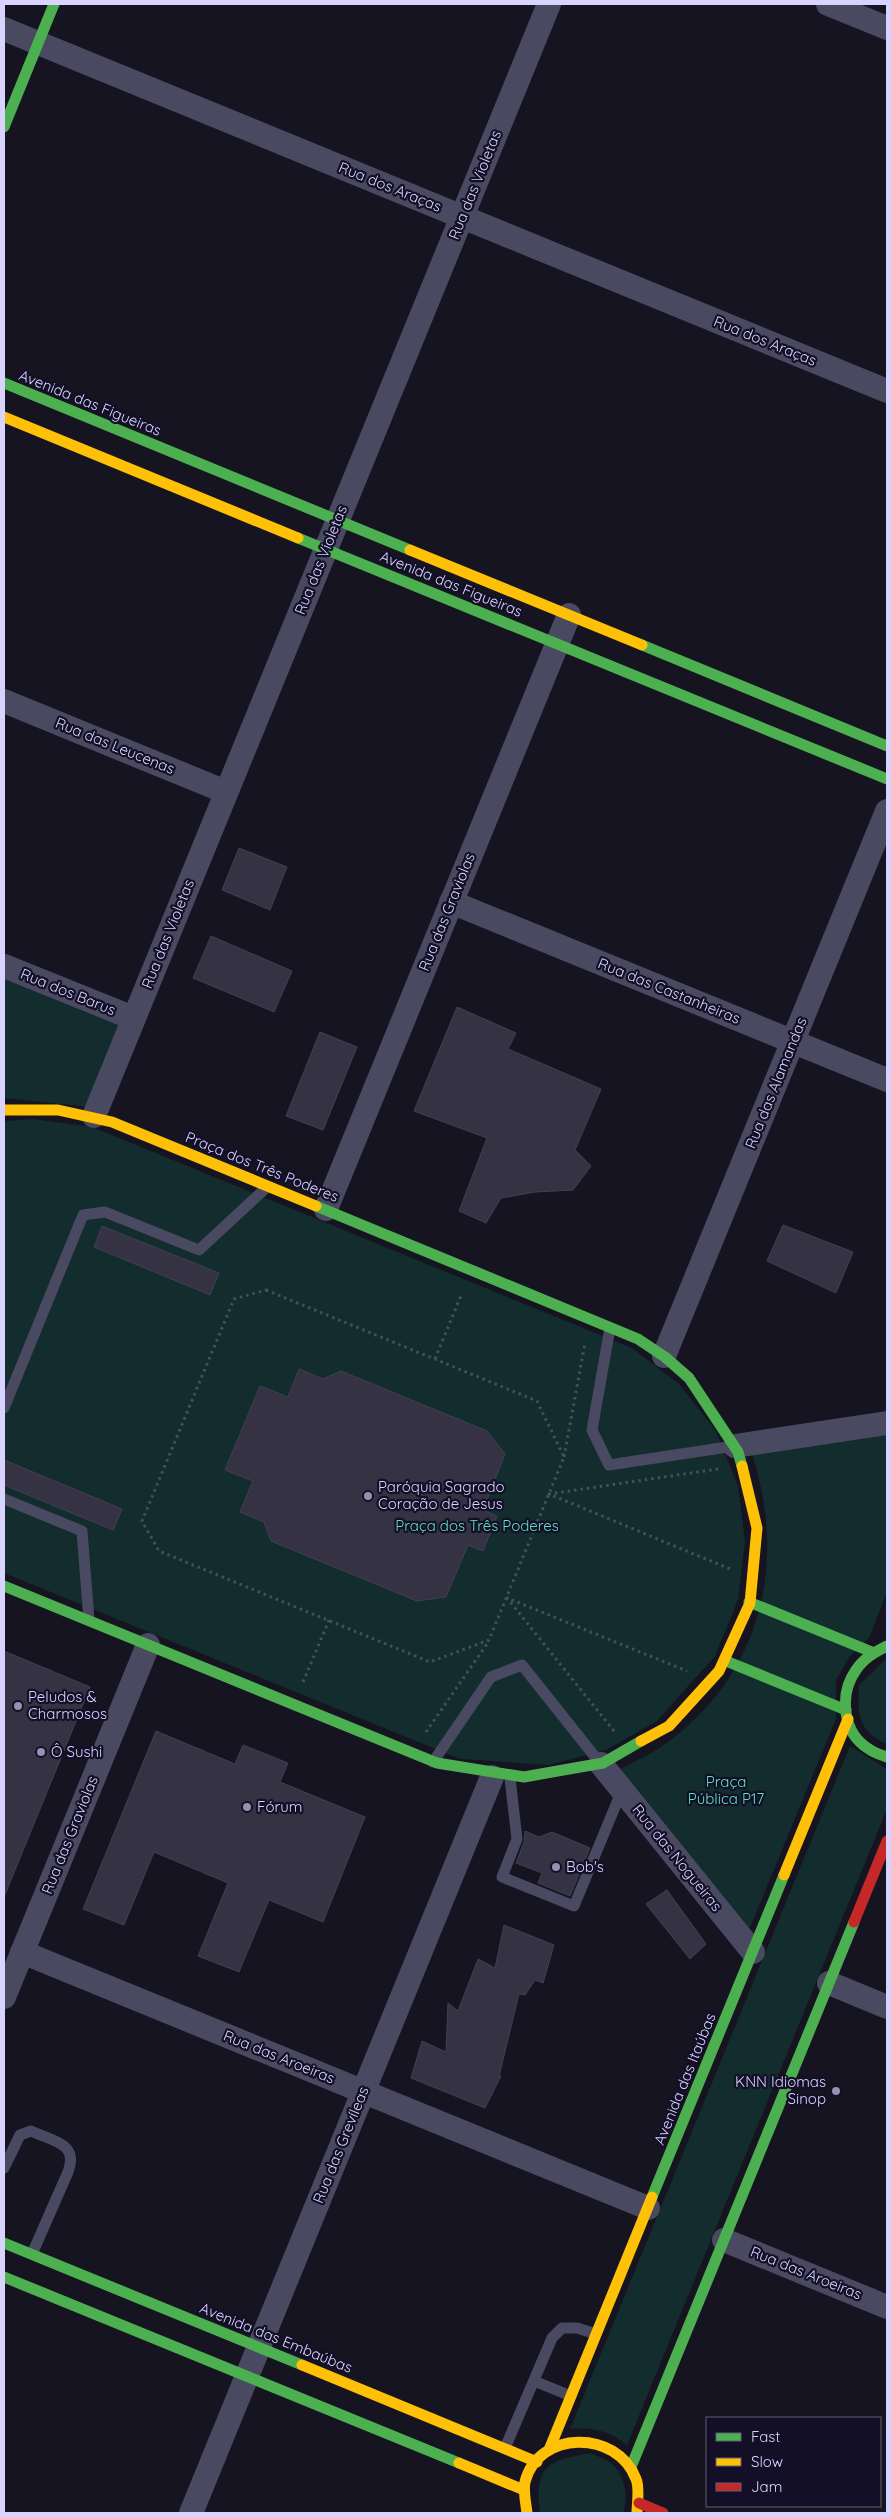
<svg xmlns="http://www.w3.org/2000/svg" width="891" height="2517" font-family="Quicksand,sans-serif">
<rect width="100%" height="100%" fill="#161421"/>
<g fill="#132c2d">
<path d="M 4,973 L 139,1029 L 109,1109 L 4,1098 Z"/>
<path d="M 33,1119 L 92,1127 L 632,1348 L 679,1384 L 716,1431 L 738,1486 L 745,1541 L 738,1600 L 715,1656 L 657,1721 L 606,1750 L 549,1765 L 460,1759 L 4,1573 L 4,1121 Z"/>
<path d="M 887,1430 L 887,1592 L 869,1638 L 850,1656 L 836,1680 L 836,1719 L 747,1935 L 616,1771 C 635,1762 655,1752 672,1739 C 764,1668 787,1558 751,1451 Z"/>
<path d="M 887,1658 L 887,1744 C 858,1732 857,1714 859,1685 Z"/>
<path d="M 850,1746 L 887,1769 L 887,1809 L 627,2445 C 610,2431 592,2427 570,2429 Z"/>
<path d="M 591,2453 C 598,2457 608,2460 613,2465 C 625,2477 629,2498 623,2513 L 540,2513 C 535,2465 547,2461 591,2453 Z"/>
</g>
<g fill="#343243" stroke="#433f54">
<path d="M 239,848 L 287,867 L 270,910 L 222,890 Z"/>
<path d="M 211,936 L 292,971 L 274,1012 L 193,978 Z"/>
<path d="M 457,1007 L 516,1033 L 508,1049 L 601,1089 L 575,1150 L 591,1166 L 573,1190 L 535,1192 L 501,1198 L 486,1223 L 459,1211 L 487,1138 L 414,1111 Z"/>
<path d="M 320,1032 L 357,1047 L 323,1130 L 286,1116 Z"/>
<path d="M 783,1225 L 853,1252 L 836,1293 L 767,1261 Z"/>
<path d="M 102,1226 L 219,1273 L 210,1295 L 94,1247 Z"/>
<path d="M 299,1369 L 323,1379 L 341,1371 L 487,1431 L 505,1454 L 483,1510 L 497,1516 L 483,1551 L 468,1545 L 446,1597 L 417,1601 L 271,1541 L 264,1522 L 240,1512 L 253,1481 L 225,1470 L 260,1386 L 288,1397 Z"/>
<path d="M 4,1460 L 122,1509 L 113,1530 L 4,1485 Z"/>
<path d="M 4,1651 L 90,1687 L 4,1897 Z"/>
<path d="M 156,1731 L 235,1764 L 243,1745 L 288,1763 L 280,1782 L 365,1817 L 323,1922 L 269,1900 L 239,1972 L 198,1956 L 228,1883 L 154,1852 L 124,1925 L 83,1909 Z"/>
<path d="M 525,1831 L 539,1837 L 552,1832 L 590,1848 L 570,1896 L 538,1883 L 542,1873 L 516,1863 L 524,1842 Z"/>
<path d="M 667,1890 L 706,1944 L 690,1959 L 646,1904 Z"/>
<path d="M 504,1925 L 554,1945 L 543,1983 L 535,1980 L 525,1995 L 519,1994 L 499,2076 L 501,2076 L 485,2108 L 411,2078 L 422,2041 L 446,2052 L 448,2003 L 458,2011 L 478,1959 L 495,1968 Z"/>
</g>
<g fill="none" stroke-linecap="round" stroke-linejoin="round">
<g stroke="#44505f" stroke-width="3" stroke-dasharray="2.5 4" stroke-linecap="butt">
<path d="M 266,1290 L 537,1401 L 564,1457 L 489,1640 L 430,1662 L 159,1551 L 142,1521 L 234,1299 Z"/>
<path d="M 435,1359 L 462,1293"/>
<path d="M 564,1457 L 585,1343"/>
<path d="M 718,1469 L 549,1494 L 730,1569"/>
<path d="M 303,1682 L 329,1620"/>
<path d="M 614,1731 L 507,1598 L 687,1671"/>
<path d="M 426,1732 L 489,1641"/>
</g>
<g stroke="#4a4962" stroke-width="11">
<path d="M 610,1328 L 592,1430 L 609,1465 L 734,1446"/>
<path d="M 4,1408 L 83,1215 L 105,1212 L 199,1250 L 267,1187"/>
<path d="M 4,1499 L 82,1531 L 89,1620"/>
<path d="M 433,1762 L 491,1677 L 522,1665 L 600,1763"/>
<path d="M 510,1778 L 517,1839 L 502,1877 L 574,1906 L 622,1790"/>
<path d="M 4,2168 L 20,2135 L 31,2131 C 53,2141 79,2143 68,2172 L 32,2254"/>
<path d="M 534,2381 L 571,2396"/>
<path d="M 505,2448 L 552,2338 L 562,2328 L 577,2328 L 596,2334"/>
</g>
<g stroke="#4a4962" stroke-width="24">
<path d="M 828,4 L 887,28"/>
<path d="M 4,29 L 887,391"/>
<path d="M 4,701 L 226,792"/>
<path d="M 451,902 L 887,1080"/>
<path d="M 4,966 L 133,1018"/>
<path d="M 94,1116 L 549,4"/>
<path d="M 326,1209 L 569,615"/>
<path d="M 664,1356 L 887,811"/>
<path d="M 735,1446 L 887,1423"/>
<path d="M 601,1764 L 753,1952"/>
<path d="M 22,1952 L 648,2208"/>
<path d="M 829,1983 L 887,2007"/>
<path d="M 4,1997 L 148,1645"/>
<path d="M 724,2240 L 887,2307"/>
<path d="M 191,2513 L 492,1777"/>
</g>
<g stroke="#4caf50" stroke-width="11">
<path d="M 4,127 L 54,4"/>
<path d="M 4,383 L 410,550"/>
<path d="M 298,538 L 887,779"/>
<path d="M 642,645 L 887,746"/>
<path d="M 316,1206 L 638,1339 L 665,1357 L 689,1378 L 738,1452 L 742,1466"/>
<path d="M 4,1586 L 437,1763 L 524,1777 L 603,1763 L 641,1741"/>
<path d="M 749,1602 L 872,1652"/>
<path d="M 887,1646 C 875,1652 864,1658 856,1670 C 839,1694 842,1733 869,1749 C 874,1753 881,1755 887,1757"/>
<path d="M 726,1661 L 846,1710"/>
<path d="M 652,2197 L 784,1875"/>
<path d="M 4,2243 L 302,2365"/>
<path d="M 4,2277 L 459,2463"/>
<path d="M 631,2467 L 854,1922"/>
</g>
<g stroke="#ffc107" stroke-width="11">
<path d="M 4,417 L 298,538"/>
<path d="M 410,550 L 642,645"/>
<path d="M 4,1110 L 58,1110 L 112,1122 L 316,1206"/>
<path d="M 641,1741 L 669,1726 L 719,1671 L 750,1603 L 757,1528 L 742,1466"/>
<path d="M 784,1875 L 848,1719"/>
<path d="M 302,2365 L 537,2462"/>
<path d="M 549,2450 L 652,2197"/>
<path d="M 459,2463 L 524,2490"/>
<path d="M 527,2513 C 526,2504 523,2491 525,2482 C 538,2430 617,2429 636,2479 C 640,2488 637,2503 637,2513"/>
</g>
<g stroke="#c62828" stroke-width="11">
<path d="M 854,1922 L 887,1841"/>
<path d="M 639,2503 L 663,2513"/>
</g>
</g>
<g fill="#9591b1" stroke="#130f26" stroke-width="2">
<circle cx="368" cy="1496" r="5"/>
<circle cx="18" cy="1706" r="5"/>
<circle cx="41" cy="1752" r="5"/>
<circle cx="247" cy="1807" r="5"/>
<circle cx="556" cy="1867" r="5"/>
<circle cx="836" cy="2091" r="5"/>
</g>
<g text-anchor="middle" stroke-width="4.5" stroke-linejoin="round" paint-order="stroke">
<g font-size="15" fill="#d9d4ff" stroke="#130f26">
<text transform="translate(475 185) rotate(-68)" y="5">Rua das Violetas</text>
<text transform="translate(390 187) rotate(22)" y="5">Rua dos Araças</text>
<text transform="translate(765 341) rotate(22)" y="5">Rua dos Araças</text>
<text transform="translate(90 403) rotate(22)" y="5">Avenida das Figueiras</text>
<text transform="translate(321 560) rotate(-68)" y="5">Rua das Violetas</text>
<text transform="translate(451 584) rotate(22)" y="5">Avenida das Figueiras</text>
<text transform="translate(115 746) rotate(22)" y="5">Rua das Leucenas</text>
<text transform="translate(447 912) rotate(-68)" y="5">Rua das Graviolas</text>
<text transform="translate(168 934) rotate(-68)" y="5">Rua das Violetas</text>
<text transform="translate(669 991) rotate(22)" y="5">Rua das Castanheiras</text>
<text transform="translate(68 992) rotate(22)" y="5">Rua dos Barus</text>
<text transform="translate(776 1083) rotate(-68)" y="5">Rua das Alamandas</text>
<text transform="translate(262 1167) rotate(22)" y="5">Praça dos Três Poderes</text>
<text transform="translate(70 1835) rotate(-68)" y="5">Rua das Graviolas</text>
<text transform="translate(677 1858) rotate(51)" y="5">Rua das Nogueiras</text>
<text transform="translate(279 2057) rotate(22)" y="5">Rua das Aroeiras</text>
<text transform="translate(685 2079) rotate(-68)" y="5">Avenida das Itaúbas</text>
<text transform="translate(341 2145) rotate(-68)" y="5">Rua das Grevíleas</text>
<text transform="translate(806 2273) rotate(22)" y="5">Rua das Aroeiras</text>
<text transform="translate(276 2338) rotate(22)" y="5">Avenida das Embaúbas</text>
</g>
<g font-size="15" fill="#d9d4ff" stroke="#130f26" text-anchor="start">
<text x="378" y="1492">Paróquia Sagrado<tspan x="378" dy="17">Coração de Jesus</tspan></text>
<text x="28" y="1702">Peludos &amp;<tspan x="28" dy="17">Charmosos</tspan></text>
<text x="51" y="1757">Ô Sushi</text>
<text x="257" y="1812">Fórum</text>
<text x="566" y="1872">Bob's</text>
<text x="826" y="2087" text-anchor="end">KNN Idiomas<tspan x="826" dy="17">Sinop</tspan></text>
</g>
<g font-size="15" fill="#5fe0c0" stroke="#130f26">
<text x="477" y="1531">Praça dos Três Poderes</text>
<text x="726" y="1787">Praça<tspan x="726" dy="17">Pública P17</tspan></text>
</g>
</g>
<rect width="891" height="2517" fill="none" stroke="#d9d4ff" stroke-width="10"/>
<rect x="706" y="2417" width="175" height="90" fill="#130f26" stroke="#625e7d"/>
<rect x="716" y="2433" width="25" height="8" fill="#4caf50" stroke="#625e7d"/>
<text x="751" y="2442" font-size="15" fill="#d9d4ff">Fast</text>
<rect x="716" y="2458" width="25" height="8" fill="#ffc107" stroke="#625e7d"/>
<text x="751" y="2467" font-size="15" fill="#d9d4ff">Slow</text>
<rect x="716" y="2483" width="25" height="8" fill="#c62828" stroke="#625e7d"/>
<text x="751" y="2492" font-size="15" fill="#d9d4ff">Jam</text>
</svg>
